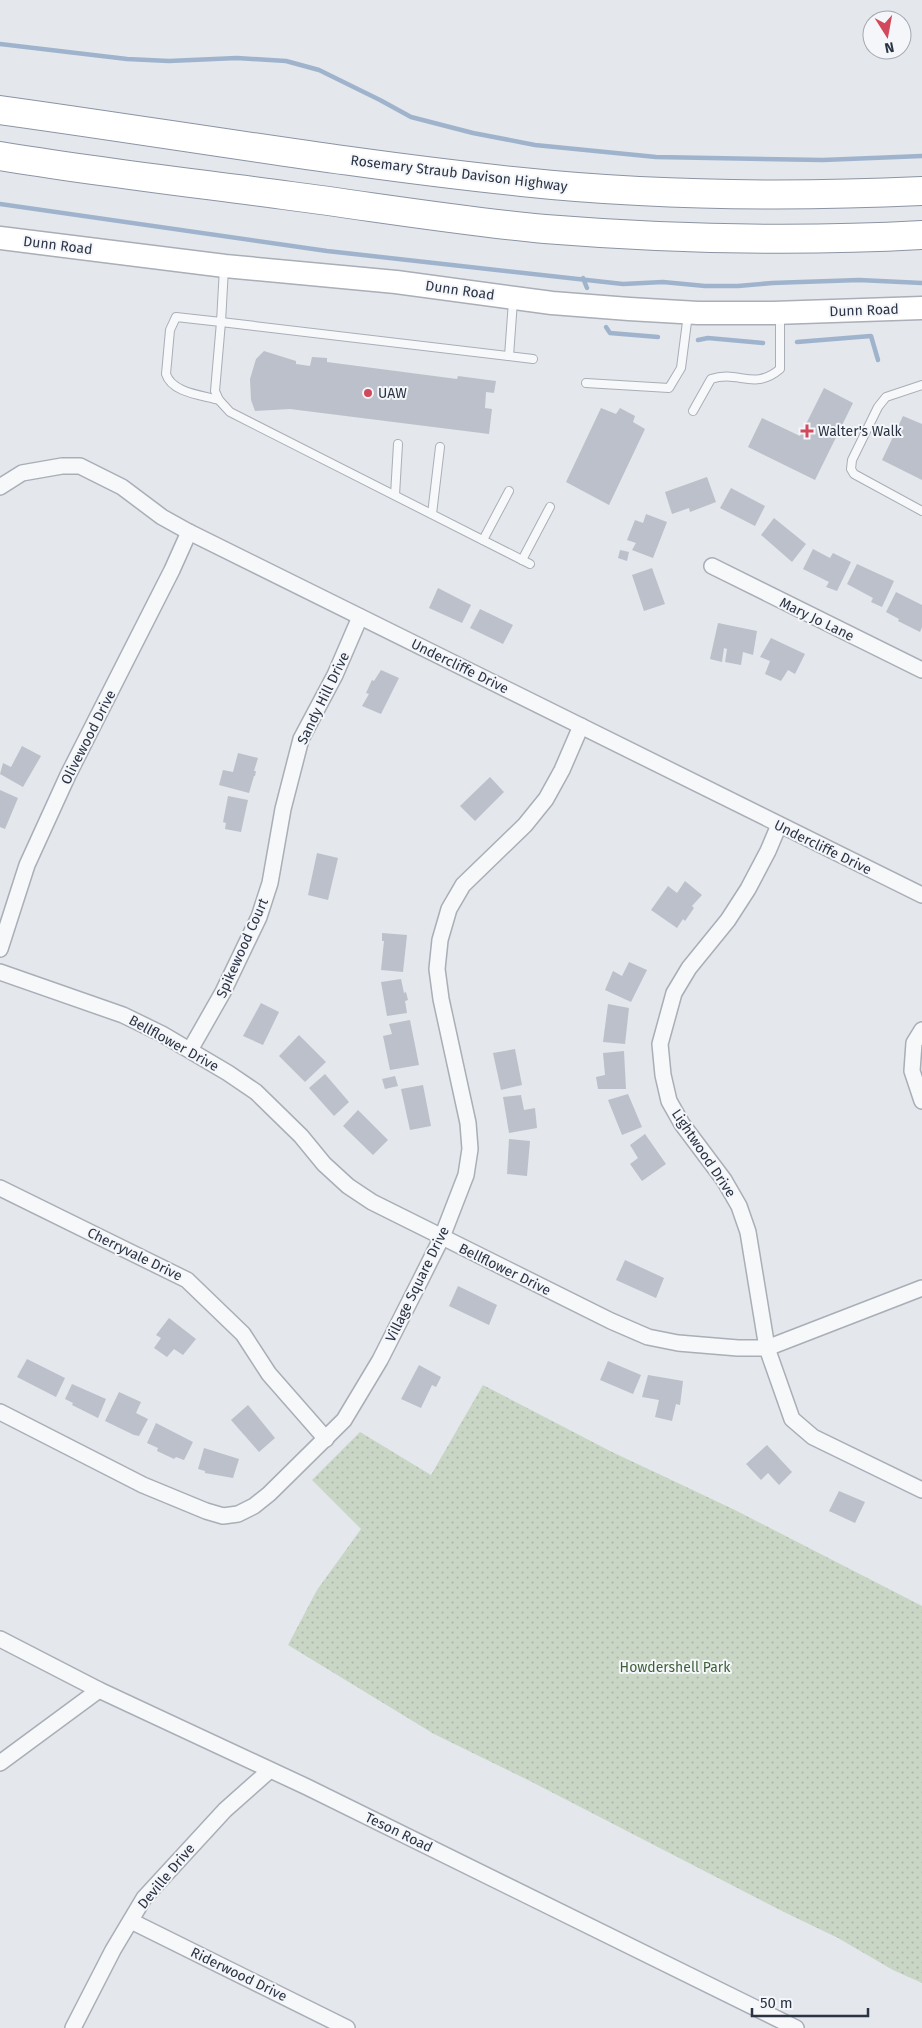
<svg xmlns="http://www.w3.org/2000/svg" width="922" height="2028" font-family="'Fira Sans',sans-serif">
<defs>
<pattern id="park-dots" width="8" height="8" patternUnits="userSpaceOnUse" patternTransform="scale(1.25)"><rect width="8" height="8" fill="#c9d6c5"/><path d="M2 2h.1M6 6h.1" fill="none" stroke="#adb8ab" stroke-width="1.8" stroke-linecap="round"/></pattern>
</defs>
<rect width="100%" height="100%" fill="#e4e7ec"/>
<path fill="url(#park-dots)" d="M 483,1385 L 610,1451 L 735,1510 L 922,1606 L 922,1983 L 893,1970 L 838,1938 L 784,1912 L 528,1780 L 434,1734 L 288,1645 L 317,1590 L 361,1529 L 312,1480 L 360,1432 L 431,1475 Z"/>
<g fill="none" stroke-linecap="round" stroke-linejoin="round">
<g stroke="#9fb4cc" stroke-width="4.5">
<path d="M 0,44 L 127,59 L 169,61 L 237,58 L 286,61 L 319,70 L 380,100 L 411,117 L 473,133 L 535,145 L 656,157 L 823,160 L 922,156"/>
<path d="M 0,204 L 327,251 L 623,284 L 663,282 L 705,286 L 738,286 L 772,283 L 859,280 L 922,283"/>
<path d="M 583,278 L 587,288"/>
<path d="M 606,327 L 610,333 L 658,337"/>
<path d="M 698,340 L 708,338 L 763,343"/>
<path d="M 797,342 L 871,336 L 878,360"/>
</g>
</g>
<g fill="#bbc0ca">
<path d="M 264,351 L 296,361 L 296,364 L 310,366 L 312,357 L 327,358 L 327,362 L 457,379 L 458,376 L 496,381 L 494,393 L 486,392 L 485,408 L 492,409 L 489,434 L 290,409 L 255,411 L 251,400 L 250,379 L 256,359 Z"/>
<path d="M 824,388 L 853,403 L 815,480 L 748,447 L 762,418 L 800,436 Z"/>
<path d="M 601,408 L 616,414 L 620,408 L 635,416 L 633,422 L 645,429 L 609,505 L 566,482 Z"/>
<path d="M 903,416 L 922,424 L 922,480 L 882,460 Z"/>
<path d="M 707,477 L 716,502 L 690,512 L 689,508 L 672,514 L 665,492 Z"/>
<path d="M 731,488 L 765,506 L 755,526 L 720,508 Z"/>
<path d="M 646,514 L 667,522 L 653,558 L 632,550 L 636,543 L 627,540 L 635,520 L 643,523 Z"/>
<path d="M 774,518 L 806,544 L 792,562 L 761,535 Z"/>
<path d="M 813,549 L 830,558 L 833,553 L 851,562 L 837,591 L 826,587 L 829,582 L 803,569 Z"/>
<path d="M 620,550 L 629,552 L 627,561 L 618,558 Z"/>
<path d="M 857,564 L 894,581 L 882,607 L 871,602 L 873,598 L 847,584 Z"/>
<path d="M 652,568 L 665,604 L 644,611 L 632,575 Z"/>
<path d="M 438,588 L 471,605 L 462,623 L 429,608 Z"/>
<path d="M 896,592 L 922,605 L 922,627 L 920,632 L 898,621 L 899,619 L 886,612 Z"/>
<path d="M 480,609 L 513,625 L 503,644 L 470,628 Z"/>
<path d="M 718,623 L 757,631 L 753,655 L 743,652 L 741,665 L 725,662 L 727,649 L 724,648 L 722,662 L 710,659 Z"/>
<path d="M 771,638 L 805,654 L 795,674 L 788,670 L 781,681 L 765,674 L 770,661 L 760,657 Z"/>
<path d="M 381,670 L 399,678 L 381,714 L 362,706 L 369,694 L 366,693 L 372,680 L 374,681 Z"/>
<path d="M 22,746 L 41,756 L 23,787 L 0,774 L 3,763 L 11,767 Z"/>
<path d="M 238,753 L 258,758 L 254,771 L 256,771 L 255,776 L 254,776 L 249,793 L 219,785 L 223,770 L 233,772 Z"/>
<path d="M 490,777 L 504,792 L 475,821 L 460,806 Z"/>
<path d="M 0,790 L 18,798 L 5,829 L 0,827 Z"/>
<path d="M 228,796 L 248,800 L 241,832 L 225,829 L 226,823 L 223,822 Z"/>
<path d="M 317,853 L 338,858 L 328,900 L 308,895 Z"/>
<path d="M 685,881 L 702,895 L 692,906 L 694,908 L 685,921 L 683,919 L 677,928 L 651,910 L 668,886 L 677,893 Z"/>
<path d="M 382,933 L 407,935 L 403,972 L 381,970 L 384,941 L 382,941 Z"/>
<path d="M 629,962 L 647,970 L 631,1002 L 605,990 L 613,971 L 622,976 Z"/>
<path d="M 401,979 L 404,993 L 406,992 L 408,1000 L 405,1001 L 407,1013 L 387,1016 L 381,982 Z"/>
<path d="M 261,1003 L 279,1012 L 263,1045 L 243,1036 Z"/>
<path d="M 608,1004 L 629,1008 L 625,1044 L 603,1042 Z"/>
<path d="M 410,1020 L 419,1065 L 390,1070 L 383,1036 L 392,1034 L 389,1024 Z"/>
<path d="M 299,1035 L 326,1062 L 305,1082 L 279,1056 Z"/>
<path d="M 515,1049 L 522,1085 L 501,1090 L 493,1053 Z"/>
<path d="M 624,1051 L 626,1089 L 598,1089 L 596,1077 L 605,1075 L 603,1053 Z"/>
<path d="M 325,1074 L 349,1102 L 334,1116 L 309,1088 Z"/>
<path d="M 395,1076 L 398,1086 L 385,1089 L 382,1079 Z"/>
<path d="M 423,1085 L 431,1126 L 410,1130 L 401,1089 Z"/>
<path d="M 628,1094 L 642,1127 L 622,1135 L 608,1100 Z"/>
<path d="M 521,1095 L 524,1110 L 535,1108 L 537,1128 L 509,1133 L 503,1097 Z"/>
<path d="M 358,1110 L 388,1140 L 373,1155 L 343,1126 Z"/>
<path d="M 645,1134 L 666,1164 L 642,1181 L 630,1164 L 638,1158 L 630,1145 Z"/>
<path d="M 509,1139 L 530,1141 L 527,1176 L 507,1174 Z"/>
<path d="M 625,1260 L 664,1278 L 656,1298 L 616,1280 Z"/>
<path d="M 458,1286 L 497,1305 L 489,1325 L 449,1306 Z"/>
<path d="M 169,1318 L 196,1339 L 183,1355 L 174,1349 L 167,1357 L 154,1348 L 161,1338 L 156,1335 Z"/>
<path d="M 27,1359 L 65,1378 L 56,1397 L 17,1377 Z"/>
<path d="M 608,1361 L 641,1375 L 633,1394 L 600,1380 Z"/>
<path d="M 419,1365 L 441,1377 L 436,1387 L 432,1385 L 421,1408 L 401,1399 Z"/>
<path d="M 648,1375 L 683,1381 L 680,1405 L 676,1404 L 672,1421 L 655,1417 L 659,1400 L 642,1397 Z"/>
<path d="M 72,1384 L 106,1399 L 98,1418 L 72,1405 L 73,1403 L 65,1399 Z"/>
<path d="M 119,1392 L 141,1402 L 136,1413 L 148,1419 L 139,1436 L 134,1435 L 105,1421 Z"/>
<path d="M 248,1405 L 275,1438 L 259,1452 L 231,1420 Z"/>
<path d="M 156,1423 L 193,1442 L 184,1460 L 176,1457 L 174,1459 L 157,1451 L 158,1448 L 147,1443 Z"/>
<path d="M 767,1445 L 792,1472 L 779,1485 L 768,1473 L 761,1480 L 746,1464 Z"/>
<path d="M 204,1448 L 239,1459 L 233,1478 L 205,1473 L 205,1471 L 198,1469 Z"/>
<path d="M 839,1491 L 865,1502 L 855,1523 L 829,1511 Z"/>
</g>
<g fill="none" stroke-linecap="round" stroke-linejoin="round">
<defs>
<g id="lane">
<path d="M 509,356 L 513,301"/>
<path d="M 586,383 L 669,388 L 681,368 L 688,314"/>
<path d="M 922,385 L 886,397 L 878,407 L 852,460 L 851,469 L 854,474 L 922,511"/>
<path d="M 219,400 C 202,395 172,393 166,374 L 170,330 L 176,317 L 221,322 L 224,268"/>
<path d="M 693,411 L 711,379 C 739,370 754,391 780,369 L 780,315"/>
<path d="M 395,495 L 398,444"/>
<path d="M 432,514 L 440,447"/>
<path d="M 483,540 L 509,491"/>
<path d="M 522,560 L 550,507"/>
<path d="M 530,564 L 230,412 L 219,400 L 215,391 L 221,322 L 533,359"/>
</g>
<g id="street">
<path d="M 0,487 L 22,473 L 62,466 L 80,466 L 122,487 L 162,517 L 189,532 L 922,895"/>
<path d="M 712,566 L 922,670"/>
<path d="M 779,825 L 768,851 L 748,889 L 728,920 L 689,968 L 674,993 L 660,1044 L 663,1075 L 669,1101 L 682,1124 L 724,1180 L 739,1206 L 748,1232 L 767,1348 L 792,1419 L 813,1437 L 922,1490"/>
<path d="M 0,949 L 27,865 L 68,775 L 172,570 L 189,532"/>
<path d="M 0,972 L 123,1015 L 162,1034 L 228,1073 L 256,1092 L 301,1136 L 324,1164 L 348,1186 L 372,1202 L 611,1321 L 648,1337 L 678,1343 L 738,1348 L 767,1348 L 922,1288"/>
<path d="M 922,1030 L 914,1043 L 912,1071 L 922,1101"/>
<path d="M 190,1050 L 223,992 L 259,917 L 270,883 L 283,809 L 301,739 L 335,675 L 360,617"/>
<path d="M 0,1188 L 187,1280 L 243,1334 L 269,1374 L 326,1439"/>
<path d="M 0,1412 L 143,1485 L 206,1511 L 223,1516 L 238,1514 L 254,1506 L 269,1494 L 344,1420 L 380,1360 L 419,1283 L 442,1237 L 466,1175 L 470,1149 L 468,1123 L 441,999 L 437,969 L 440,940 L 449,909 L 463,885 L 525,825 L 546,799 L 562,770 L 581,726"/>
<path d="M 0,1639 L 99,1690 L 307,1787 L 796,2028"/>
<path d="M 0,1763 L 99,1690"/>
<path d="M 131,1921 L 347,2028"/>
<path d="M 73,2028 L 113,1950 L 144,1898 L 225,1810 L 270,1770"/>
</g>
<path id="secondary" d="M 0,238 L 225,266 L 396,282 L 552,303 L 629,309 L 698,313 L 773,313 L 922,308"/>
<g id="highway">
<path d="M 0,110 C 174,134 347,164 522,182 C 655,196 789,197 922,191"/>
<path d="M 0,156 C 97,172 194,183 291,196 C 375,207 460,221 545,229 C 670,239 796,242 922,235"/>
</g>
</defs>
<use href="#lane" stroke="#a9aeb7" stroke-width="10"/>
<use href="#street" stroke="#a9aeb7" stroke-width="18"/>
<use href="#secondary" stroke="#a9aeb7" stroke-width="25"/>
<use href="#highway" stroke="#8b94a3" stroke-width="30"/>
<use href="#lane" stroke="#f7f8fa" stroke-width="8"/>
<use href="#street" stroke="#f7f8fa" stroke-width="15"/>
<use href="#secondary" stroke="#fff" stroke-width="22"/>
<use href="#highway" stroke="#fff" stroke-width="28"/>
</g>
<g fill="#d1495b" stroke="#f4f6f9" stroke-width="2">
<circle cx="368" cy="393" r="5"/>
<path d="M804.5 423.5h5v5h5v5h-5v5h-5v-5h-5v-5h5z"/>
</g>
<g text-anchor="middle" stroke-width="4" stroke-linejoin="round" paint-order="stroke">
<g font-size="14" fill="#2b3445" stroke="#f4f6f9">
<text transform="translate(459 173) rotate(7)" y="5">Rosemary Straub Davison Highway</text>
<text transform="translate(58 245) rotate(7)" y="5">Dunn Road</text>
<text transform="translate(460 290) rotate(8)" y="5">Dunn Road</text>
<text transform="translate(864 310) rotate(-2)" y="5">Dunn Road</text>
<text transform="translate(817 619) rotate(26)" y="5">Mary Jo Lane</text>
<text transform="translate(460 666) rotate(26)" y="5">Undercliffe Drive</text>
<text transform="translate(323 698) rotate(-64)" y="5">Sandy Hill Drive</text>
<text transform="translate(88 737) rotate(-63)" y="5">Olivewood Drive</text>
<text transform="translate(823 847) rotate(26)" y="5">Undercliffe Drive</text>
<text transform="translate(242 948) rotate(-66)" y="5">Spikewood Court</text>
<text transform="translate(174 1043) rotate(29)" y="5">Bellflower Drive</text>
<text transform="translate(704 1153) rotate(56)" y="5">Lightwood Drive</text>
<text transform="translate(135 1254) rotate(26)" y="5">Cherryvale Drive</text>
<text transform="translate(505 1269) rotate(26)" y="5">Bellflower Drive</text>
<text transform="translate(417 1284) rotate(-64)" y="5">Village Square Drive</text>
<text transform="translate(399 1832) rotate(26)" y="5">Teson Road</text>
<text transform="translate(166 1876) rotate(-50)" y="5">Deville Drive</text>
<text transform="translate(239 1974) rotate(26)" y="5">Riderwood Drive</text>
</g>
<g font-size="14" fill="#2b3445" stroke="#f4f6f9" text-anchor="start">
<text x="378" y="398">UAW</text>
<text x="818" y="436">Walter's Walk</text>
</g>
<g font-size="14" fill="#3f6138" stroke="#f4f6f9">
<text x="675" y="1672">Howdershell Park</text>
</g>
</g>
<g transform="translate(887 35) rotate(169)"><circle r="24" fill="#f4f6f9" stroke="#a4a8b1"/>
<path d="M0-4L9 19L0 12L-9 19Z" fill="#d1495b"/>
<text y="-8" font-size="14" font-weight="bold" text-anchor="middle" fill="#2b3445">N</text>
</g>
<path d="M752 2008v8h116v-8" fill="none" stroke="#2b3445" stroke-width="2.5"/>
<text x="760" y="2008" font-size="15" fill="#2b3445" stroke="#f4f6f9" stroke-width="4" paint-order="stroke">50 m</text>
</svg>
